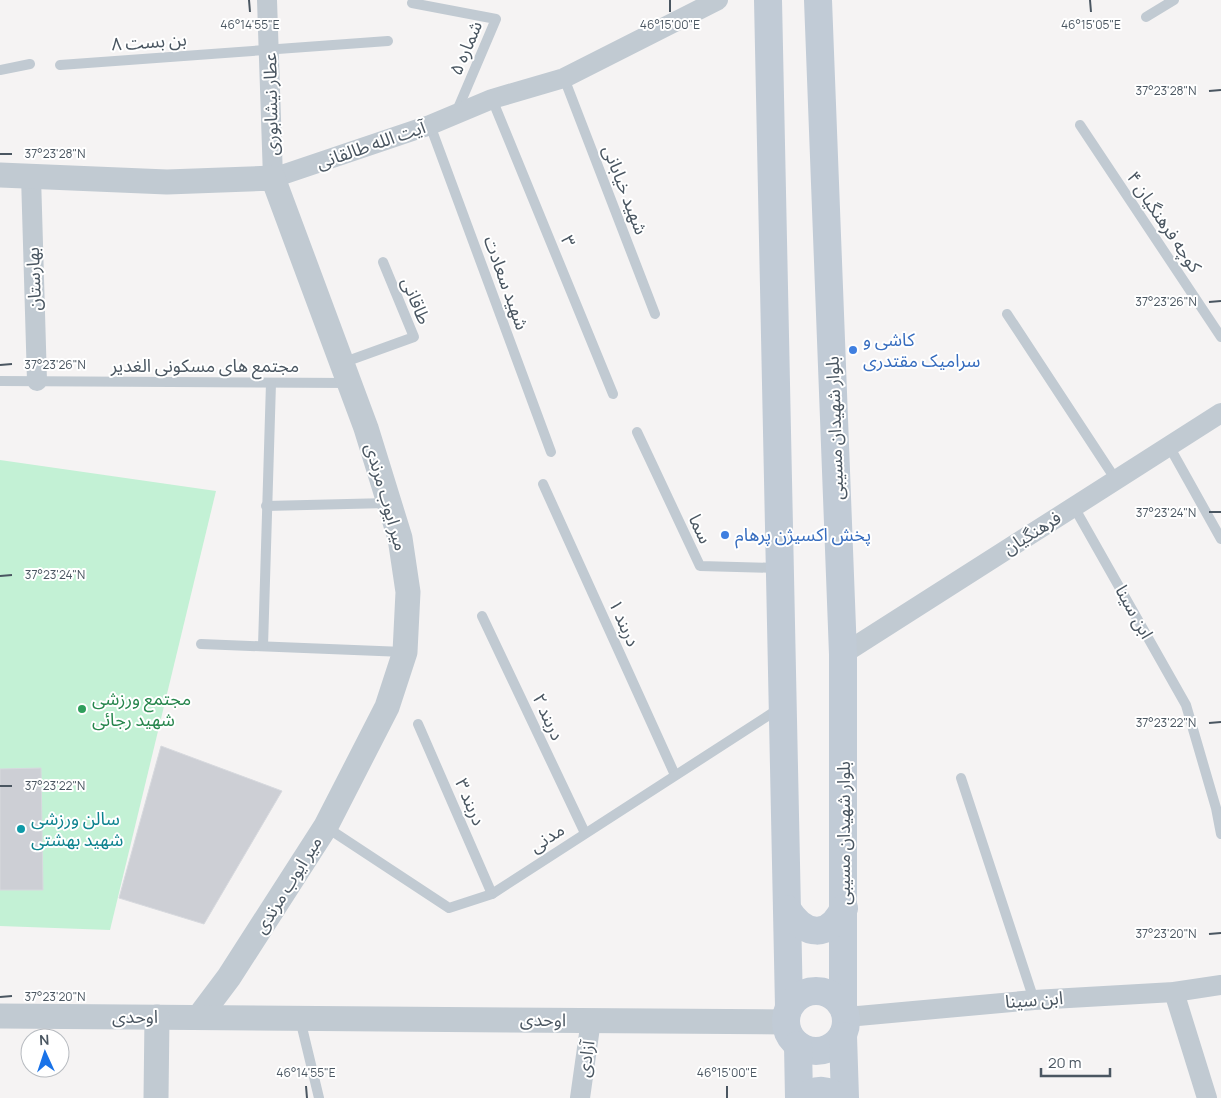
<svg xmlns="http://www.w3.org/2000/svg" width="1221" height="1098" font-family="Manrope,'Noto Sans Arabic',sans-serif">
<rect width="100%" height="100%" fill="#f5f3f3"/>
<path fill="#c3f1d5" d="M 0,460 L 216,491 L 110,930 L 0,926 Z"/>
<g fill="#cdcfd5" stroke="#d7d9de">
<path d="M 161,746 L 282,791 L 204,924 L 119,898 Z"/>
<path d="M 41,768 L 43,890 L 0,890 L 0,769 Z"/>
</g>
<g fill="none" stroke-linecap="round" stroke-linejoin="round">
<g stroke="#c1cad2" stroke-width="10">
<path d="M 412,3 L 496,19 L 456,113"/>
<path d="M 1146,17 L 1174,0"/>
<path d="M 60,65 L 388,41"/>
<path d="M 0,70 L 30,64"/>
<path d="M 564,78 L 655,314"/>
<path d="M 492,99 L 613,394"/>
<path d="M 430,125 L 551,452"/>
<path d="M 1080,125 L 1221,337"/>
<path d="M 1007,314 L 1116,480"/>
<path d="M 342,363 L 414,337 L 383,262"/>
<path d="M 0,381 L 349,383"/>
<path d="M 637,432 L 700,566 L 778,568"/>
<path d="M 1169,446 L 1221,539"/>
<path d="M 543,484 L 675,775"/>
<path d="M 266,506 L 388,503"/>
<path d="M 1074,507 L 1186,705 L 1216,808 L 1221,834"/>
<path d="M 482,616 L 585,833"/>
<path d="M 201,644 L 404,652"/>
<path d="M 263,646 L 271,383"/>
<path d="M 418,724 L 492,894"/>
<path d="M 961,778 L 1034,1000"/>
<path d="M 326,827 L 449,908 L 492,894 L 780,708"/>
<path d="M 300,1019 L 319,1098"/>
</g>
<g stroke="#c1cad2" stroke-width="20">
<path d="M 267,0 L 273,178 L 430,125 L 492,99 L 564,78 L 718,0"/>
<path d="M 31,176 L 37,381"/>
<path d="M 843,654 L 1221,413"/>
<path d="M 1174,992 L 1207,1098"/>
<path d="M 847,1017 L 1034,1000 L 1174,992 L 1221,985"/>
<path d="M 580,1098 L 591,1020"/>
</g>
<g stroke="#c1cad2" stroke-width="25">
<path d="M 0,175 L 167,182 L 273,178 L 366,428 L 400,538 L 408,592 L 405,652 L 387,707 L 326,826 L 229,977 L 199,1017"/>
<path d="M 0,1016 L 786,1022"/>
<path d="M 156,1098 L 157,1017"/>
</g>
<g stroke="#c1cbd6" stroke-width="28">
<path d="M 768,0 L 789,1007"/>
<path d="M 818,0 L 843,654 L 843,1007"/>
<path d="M 787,909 C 805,937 829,939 844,908"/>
<circle cx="816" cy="1021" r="30"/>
<path d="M 843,1036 L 845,1098"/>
<path d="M 798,1045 L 799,1098"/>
<path d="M 805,1098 C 816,1087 829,1090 840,1098"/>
</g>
</g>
<path fill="none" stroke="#4a5661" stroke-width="2" d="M 249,0 L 250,12M 670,0 L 670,12M 1090,0 L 1091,12M 1209,91 L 1221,90M 0,154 L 12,154M 1209,302 L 1221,301M 0,365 L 12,364M 1209,512 L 1221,512M 0,576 L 12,575M 1209,723 L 1221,722M 0,786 L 12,786M 1209,934 L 1221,933M 0,997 L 12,996M 306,1086 L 307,1098M 727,1086 L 727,1098"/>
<g fill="#3f7fe0" stroke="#fff" stroke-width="2">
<circle cx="853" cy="350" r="5"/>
<circle cx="725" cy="535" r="5"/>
</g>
<circle fill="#2e9e5b" stroke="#fff" stroke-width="2" cx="82" cy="709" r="5"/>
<circle fill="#0f9aa8" stroke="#fff" stroke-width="2" cx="21" cy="829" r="5"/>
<g text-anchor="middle" stroke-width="4" stroke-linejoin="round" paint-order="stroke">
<g font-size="18" fill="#4a5661" stroke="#fff">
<text transform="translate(149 42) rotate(-4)" y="6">بن بست ۸</text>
<text transform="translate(466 48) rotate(-67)" y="6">شماره ۵</text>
<text transform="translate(271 104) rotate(-91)" y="6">عطار نیشابوری</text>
<text transform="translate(371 145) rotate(-19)" y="6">آیت الله طالقانی</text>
<text transform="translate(625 190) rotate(69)" y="6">شهید خیابانی</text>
<text transform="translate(1164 222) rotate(56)" y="6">کوچه فرهنگیان ۴</text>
<text transform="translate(568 241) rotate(68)" y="6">۳</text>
<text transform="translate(34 279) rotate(-92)" y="6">بهارستان</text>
<text transform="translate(506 283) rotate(70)" y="6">شهید سعادت</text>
<text transform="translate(416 301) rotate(68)" y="6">طاقانی</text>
<text x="205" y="372">مجتمع های مسکونی الغدیر</text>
<text transform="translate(835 428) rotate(-92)" y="6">بلوار شهیدان مسیبی</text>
<text transform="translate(386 497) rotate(74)" y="6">میر ایوب مرندی</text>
<text transform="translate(700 529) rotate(65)" y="6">سما</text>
<text transform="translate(1032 533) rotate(-32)" y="6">فرهنگیان</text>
<text transform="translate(1134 612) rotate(61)" y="6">ابن سینا</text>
<text transform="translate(624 623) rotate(66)" y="6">دربند ۱</text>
<text transform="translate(548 717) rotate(65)" y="6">دربند ۲</text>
<text transform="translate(470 802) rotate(67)" y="6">دربند ۳</text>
<text transform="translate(844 833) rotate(-90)" y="6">بلوار شهیدان مسیبی</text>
<text transform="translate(547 838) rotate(-33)" y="6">مدنی</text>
<text transform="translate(288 885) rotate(-58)" y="6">میر ایوب مرندی</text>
<text transform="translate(1034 1000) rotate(-4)" y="6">ابن سینا</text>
<text x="135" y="1023">اوحدی</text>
<text transform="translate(543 1020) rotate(1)" y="6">اوحدی</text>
<text transform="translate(586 1059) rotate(-82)" y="6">آزادی</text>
</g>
<g font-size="18" fill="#366cbe" stroke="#fff" text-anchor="start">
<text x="863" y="346">کاشی و<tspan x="863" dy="21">سرامیک مقتدری</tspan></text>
<text x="735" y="541">پخش اکسیژن پرهام</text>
</g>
<g font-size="18" fill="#27864d" stroke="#fff" text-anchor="start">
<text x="92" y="705">مجتمع ورزشی<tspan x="92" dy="21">شهید رجائی</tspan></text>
</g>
<g font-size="18" fill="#0d838f" stroke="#fff" text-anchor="start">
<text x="31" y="825">سالن ورزشی<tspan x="31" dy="21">شهید بهشتی</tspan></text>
</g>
</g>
<g font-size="12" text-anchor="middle" fill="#4a5661" stroke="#fff" stroke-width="4" stroke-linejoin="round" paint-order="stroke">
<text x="250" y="29">46°14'55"E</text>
<text x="670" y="29">46°15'00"E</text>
<text x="1091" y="29">46°15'05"E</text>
<text x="1166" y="95">37°23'28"N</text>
<text x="55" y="158">37°23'28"N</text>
<text x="1166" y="306">37°23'26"N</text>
<text x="55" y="369">37°23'26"N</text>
<text x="1166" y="517">37°23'24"N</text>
<text x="55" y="579">37°23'24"N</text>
<text x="1166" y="727">37°23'22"N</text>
<text x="55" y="790">37°23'22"N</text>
<text x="1166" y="938">37°23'20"N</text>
<text x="55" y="1001">37°23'20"N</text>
<text x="306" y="1077">46°14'55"E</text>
<text x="727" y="1077">46°15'00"E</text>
</g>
<g transform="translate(45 1053) rotate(357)"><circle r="24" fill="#ffffff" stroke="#b7bbc0"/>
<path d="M0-4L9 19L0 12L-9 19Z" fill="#1a73e8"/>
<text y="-8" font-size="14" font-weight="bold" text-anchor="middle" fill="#4a5661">N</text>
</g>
<path d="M1041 1068v8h69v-8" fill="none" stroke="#4a5661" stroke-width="2.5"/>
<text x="1048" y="1068" font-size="15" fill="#4a5661" stroke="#ffffff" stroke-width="4" paint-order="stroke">20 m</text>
</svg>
